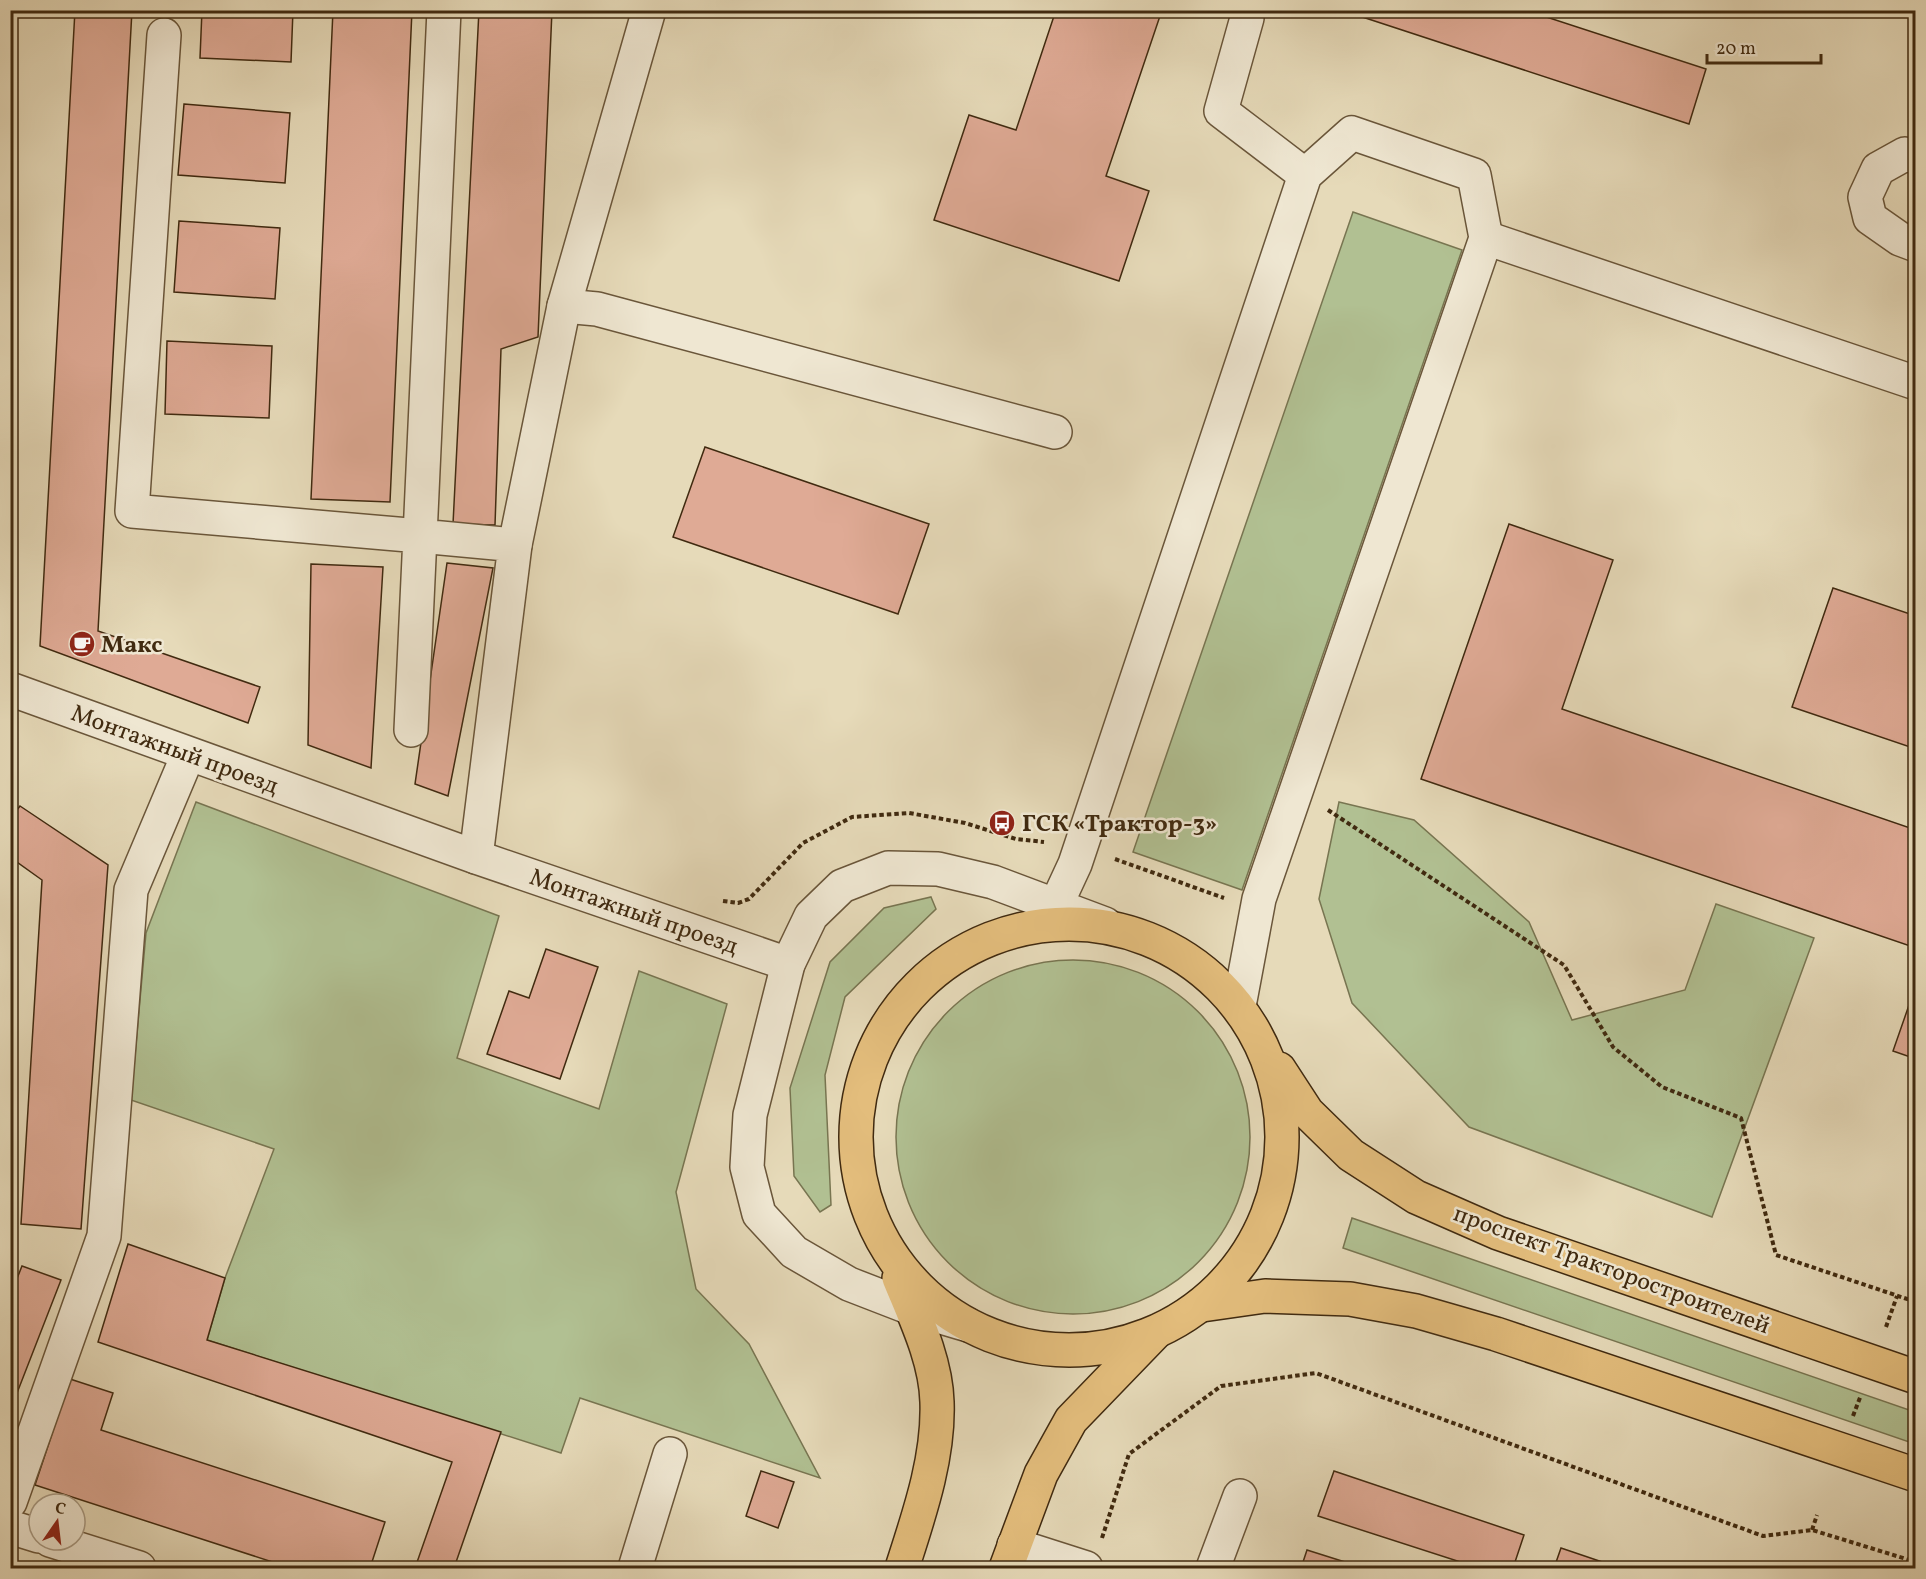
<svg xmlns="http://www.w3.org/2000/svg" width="1926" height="1579" font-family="Vollkorn,serif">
<rect width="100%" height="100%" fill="#e6dab9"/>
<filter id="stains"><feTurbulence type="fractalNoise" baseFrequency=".00333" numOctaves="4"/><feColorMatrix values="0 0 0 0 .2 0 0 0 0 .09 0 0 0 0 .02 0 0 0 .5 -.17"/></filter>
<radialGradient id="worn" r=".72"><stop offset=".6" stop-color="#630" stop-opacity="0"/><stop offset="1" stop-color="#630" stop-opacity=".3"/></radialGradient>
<g fill="#b1c092" stroke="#787551" stroke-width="1.5">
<path d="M 1353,212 L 1462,250 L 1242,890 L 1133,852 Z"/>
<path d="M 196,802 L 499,916 L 457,1058 L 599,1109 L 639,971 L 727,1004 L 676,1192 L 696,1289 L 749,1344 L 820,1478 L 580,1398 L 561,1453 L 207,1340 L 225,1278 L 274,1149 L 131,1100 L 146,933 Z"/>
<path d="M 1339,802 L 1414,820 L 1529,922 L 1572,1020 L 1685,990 L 1716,904 L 1814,938 L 1712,1217 L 1469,1127 L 1352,1003 L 1319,899 Z"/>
<path d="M 931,897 L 936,909 L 845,997 L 825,1075 L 831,1205 L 820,1212 L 794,1176 L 790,1088 L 830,962 L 884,908 Z"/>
<circle cx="1073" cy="1137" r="177"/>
<path d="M 1352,1218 L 1915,1412 L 1915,1444 L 1343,1248 Z"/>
</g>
<g fill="#dfaa95" stroke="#402a10" stroke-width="1.5">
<path d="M 75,10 L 132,10 L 98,631 L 260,687 L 248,723 L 40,646 Z"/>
<path d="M 202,10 L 293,10 L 291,62 L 200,58 Z"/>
<path d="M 333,10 L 412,10 L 390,502 L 311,499 Z"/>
<path d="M 479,10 L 552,10 L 538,337 L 501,349 L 495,525 L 453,524 Z"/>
<path d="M 1056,10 L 1162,10 L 1106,176 L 1149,191 L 1119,281 L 934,220 L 969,115 L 1016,130 Z"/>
<path d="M 1341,10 L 1525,10 L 1706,69 L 1689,124 Z"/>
<path d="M 184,104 L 290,113 L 285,183 L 178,175 Z"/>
<path d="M 179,221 L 280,228 L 275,299 L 174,292 Z"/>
<path d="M 167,341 L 272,346 L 269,418 L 165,414 Z"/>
<path d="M 705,447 L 929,524 L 898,614 L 673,537 Z"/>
<path d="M 1509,524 L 1613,560 L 1562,709 L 1916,830 L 1916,948 L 1421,779 Z"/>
<path d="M 447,563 L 493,568 L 448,796 L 415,784 Z"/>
<path d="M 311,564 L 383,567 L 371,768 L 308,745 Z"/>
<path d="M 1833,588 L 1916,616 L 1916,749 L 1792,707 Z"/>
<path d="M 20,806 L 108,865 L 81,1229 L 21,1224 L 42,880 L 10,857 L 10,819 Z"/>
<path d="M 546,949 L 598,967 L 560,1079 L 487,1054 L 509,991 L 529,998 Z"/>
<path d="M 1916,985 L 1916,1059 L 1893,1051 Z"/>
<path d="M 128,1244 L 225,1278 L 207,1340 L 501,1432 L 454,1568 L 415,1568 L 452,1462 L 98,1342 Z"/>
<path d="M 22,1266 L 61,1280 L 10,1411 L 10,1296 Z"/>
<path d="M 70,1379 L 113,1393 L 101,1430 L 385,1522 L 370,1568 L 291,1568 L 35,1485 Z"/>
<path d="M 761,1471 L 794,1482 L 778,1528 L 746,1516 Z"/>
<path d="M 1334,1471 L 1524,1535 L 1513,1568 L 1479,1568 L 1318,1516 Z"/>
<path d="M 1561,1548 L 1620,1568 L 1554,1568 Z"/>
<path d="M 1307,1550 L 1364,1568 L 1301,1568 Z"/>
</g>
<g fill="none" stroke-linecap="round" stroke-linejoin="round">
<defs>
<g id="minor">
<path d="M 444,10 L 420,536 L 515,545 L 476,857"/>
<path d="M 1247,18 L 1221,111 L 1305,175"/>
<path d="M 164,35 L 132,511 L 420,536 L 411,730"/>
<path d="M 1916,157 L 1905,154 L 1878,169 L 1865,197 L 1870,218 L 1900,239 L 1916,245"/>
<path d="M 1486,238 L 1916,383"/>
<path d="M 564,306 L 597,309 L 1055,432"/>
<path d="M 515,545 L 564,306 L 649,10"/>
<path d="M 10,689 L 476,857 L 788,964"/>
<path d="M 1041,923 L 1056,905 L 1075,864 L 1305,175 L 1352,133 L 1474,175 L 1486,238 L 1259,899 L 1239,1006"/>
<path d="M 968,1325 L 911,1308 L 849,1284 L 794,1252 L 759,1214 L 747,1167 L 750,1115 L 788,964 L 811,916 L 842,886 L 888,868 L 938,869 L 993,882 L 1105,924"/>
<path d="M 10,1502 L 104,1236 L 131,890 L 188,755"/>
<path d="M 10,1527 L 39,1536"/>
<path d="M 50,1540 L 139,1568"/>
<path d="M 1014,1545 L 1086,1568"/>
<path d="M 635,1568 L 670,1454"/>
<path d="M 1213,1568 L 1240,1496"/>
</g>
<g id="major">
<circle cx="1069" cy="1137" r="213"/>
<path d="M 1279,1069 L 1307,1112 L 1351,1155 L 1416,1197 L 1498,1233 L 1916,1377"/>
<path d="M 899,1278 C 915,1317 936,1360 937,1402 C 939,1458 919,1515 902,1568"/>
<path d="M 1202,1305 L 1265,1296 L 1350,1299 L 1416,1311 L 1496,1334 L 1916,1475"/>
<path d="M 1006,1568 L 1041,1474 L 1071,1420 L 1155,1333"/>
</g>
</defs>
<use href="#minor" stroke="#6a563a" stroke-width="36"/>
<use href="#major" stroke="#402a10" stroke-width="36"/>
<g stroke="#402a10" stroke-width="4" stroke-dasharray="4.5 3" stroke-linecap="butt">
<path d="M 1328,810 L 1564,965 L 1613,1047 L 1662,1087 L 1741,1118 L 1776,1255 L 1916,1302"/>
<path d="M 1115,859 L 1224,898"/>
<path d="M 723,901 L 738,903 L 749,899 L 803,843 L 852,817 L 909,813 L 965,823 L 1016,839 L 1044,842"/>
<path d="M 1886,1327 L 1897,1296"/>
<path d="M 1853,1416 L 1861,1395"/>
<path d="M 1812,1530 L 1817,1515"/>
<path d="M 1102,1538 L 1129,1454 L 1221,1386 L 1316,1373 L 1763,1536 L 1812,1530 L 1916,1562"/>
</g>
<use href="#minor" stroke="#efe7d2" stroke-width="33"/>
<use href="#major" stroke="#e3bd7c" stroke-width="33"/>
</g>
<defs>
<symbol id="cafe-disc" viewBox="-11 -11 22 22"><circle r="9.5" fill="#8f2418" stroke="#efe7d2"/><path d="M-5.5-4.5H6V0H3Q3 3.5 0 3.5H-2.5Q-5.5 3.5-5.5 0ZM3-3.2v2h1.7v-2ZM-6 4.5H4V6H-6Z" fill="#fff"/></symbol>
<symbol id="bus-disc" viewBox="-11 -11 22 22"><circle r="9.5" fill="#8f2418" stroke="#efe7d2"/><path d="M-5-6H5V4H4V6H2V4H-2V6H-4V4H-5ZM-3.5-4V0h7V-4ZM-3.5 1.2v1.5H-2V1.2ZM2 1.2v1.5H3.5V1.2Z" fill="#fff"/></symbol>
</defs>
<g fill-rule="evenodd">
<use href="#cafe-disc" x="67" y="629" width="30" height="30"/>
<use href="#bus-disc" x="987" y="808" width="30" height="30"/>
</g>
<g text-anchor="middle" stroke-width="5" stroke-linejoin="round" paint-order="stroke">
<g font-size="24" font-weight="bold" fill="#402a10" stroke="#efe7d2" text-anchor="start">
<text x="101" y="652">Макс</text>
<text x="1022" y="831">ГСК «Трактор-3»</text>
</g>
<g font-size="24" fill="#402a10" stroke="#efe7d2">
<text transform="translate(175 749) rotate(20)" y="8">Монтажный проезд</text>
<text transform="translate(634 911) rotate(19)" y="8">Монтажный проезд</text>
<text transform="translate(1612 1269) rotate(20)" y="8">проспект Тракторостроителей</text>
</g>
</g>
<rect width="1926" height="1579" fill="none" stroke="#e6dab9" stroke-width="36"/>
<rect x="12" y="12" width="1902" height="1555" fill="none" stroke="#402a10" stroke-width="3"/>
<rect x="18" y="18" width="1890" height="1543" fill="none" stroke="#402a10" stroke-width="1.5"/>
<g transform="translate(57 1522) rotate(14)"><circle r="28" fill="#efe7d2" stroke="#a99b84" stroke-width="1.5"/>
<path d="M0-4.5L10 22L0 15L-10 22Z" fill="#8f2418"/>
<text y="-9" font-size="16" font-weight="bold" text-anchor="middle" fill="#402a10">С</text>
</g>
<path d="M1707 54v9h114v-9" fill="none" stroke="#402a10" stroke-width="3"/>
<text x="1716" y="54" font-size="18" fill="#402a10" stroke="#efe7d2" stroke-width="4.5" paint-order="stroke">20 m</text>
<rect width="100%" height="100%" filter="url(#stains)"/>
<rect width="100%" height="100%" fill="url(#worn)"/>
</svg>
